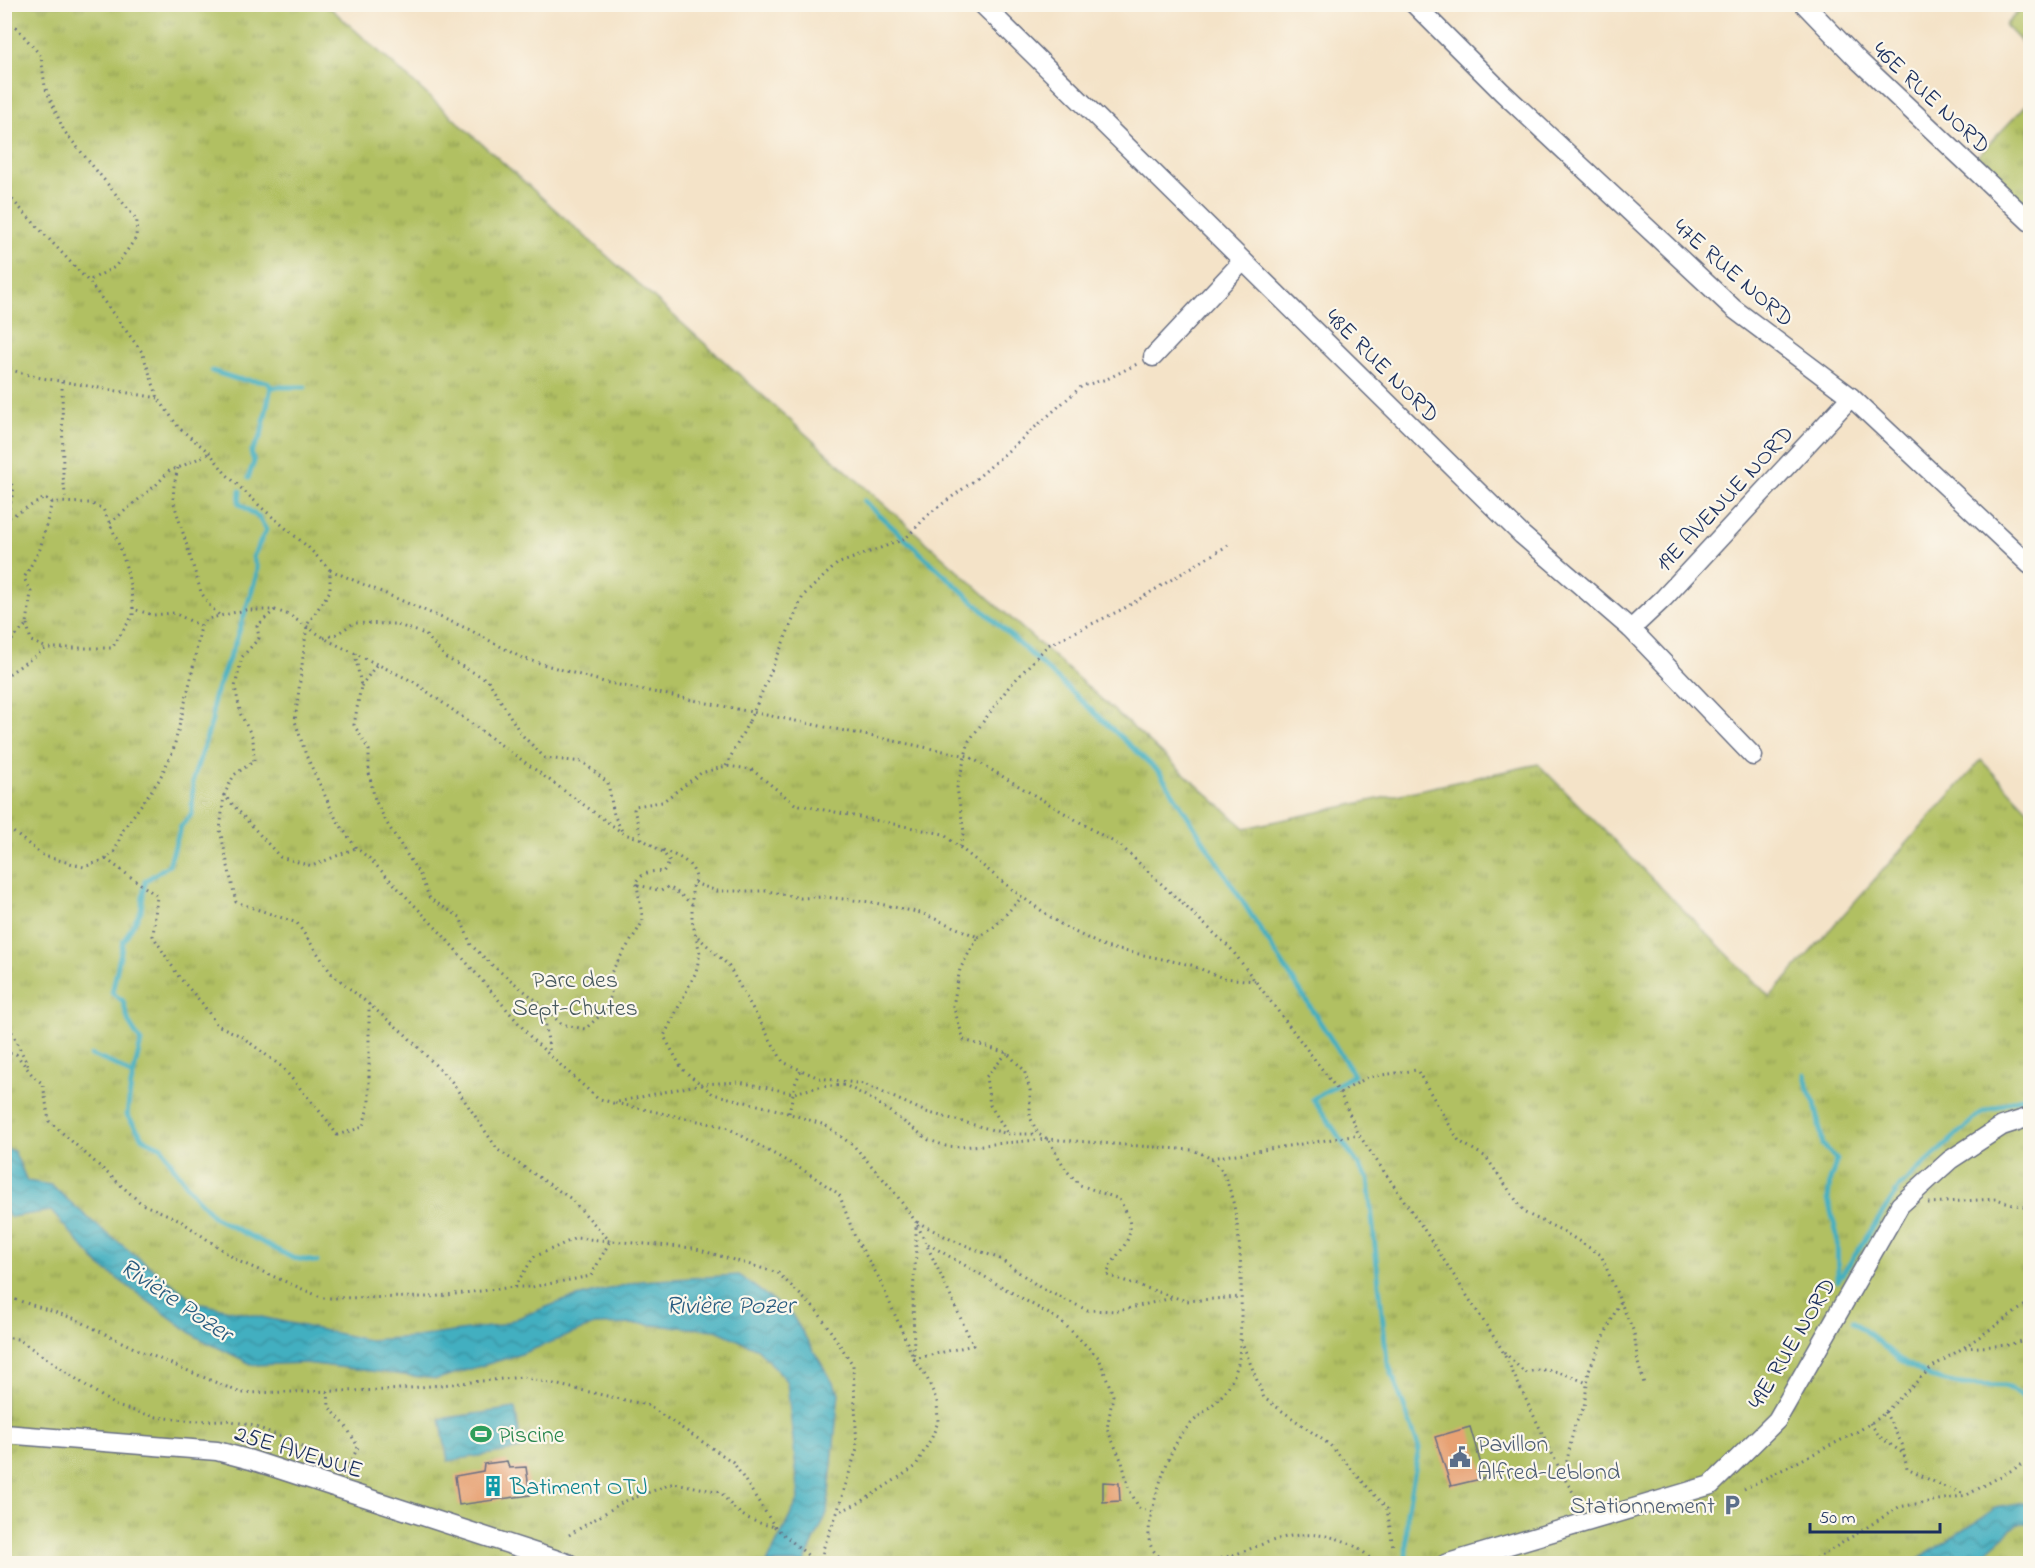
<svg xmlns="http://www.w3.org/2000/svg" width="2035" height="1568" font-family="'Indie Flower',sans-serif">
<defs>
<pattern id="park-tufts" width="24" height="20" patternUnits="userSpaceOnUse" patternTransform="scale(1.5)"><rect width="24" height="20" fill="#b1c062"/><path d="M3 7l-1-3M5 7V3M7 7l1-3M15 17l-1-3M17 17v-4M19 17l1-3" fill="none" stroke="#8f9c54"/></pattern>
<pattern id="water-waves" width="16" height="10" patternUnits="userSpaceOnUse" patternTransform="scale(1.5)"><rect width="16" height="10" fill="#43afc0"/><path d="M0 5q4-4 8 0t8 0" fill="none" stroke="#378f9f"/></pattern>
</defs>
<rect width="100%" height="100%" fill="#fbf7ec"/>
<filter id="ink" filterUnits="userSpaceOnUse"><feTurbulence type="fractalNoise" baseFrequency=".0167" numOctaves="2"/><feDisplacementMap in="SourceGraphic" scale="12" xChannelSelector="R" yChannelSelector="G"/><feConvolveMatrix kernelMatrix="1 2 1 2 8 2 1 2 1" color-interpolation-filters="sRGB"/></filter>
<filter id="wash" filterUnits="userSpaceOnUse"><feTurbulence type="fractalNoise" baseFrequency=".008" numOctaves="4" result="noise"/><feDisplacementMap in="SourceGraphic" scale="24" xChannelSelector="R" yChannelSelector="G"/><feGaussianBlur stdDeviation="1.35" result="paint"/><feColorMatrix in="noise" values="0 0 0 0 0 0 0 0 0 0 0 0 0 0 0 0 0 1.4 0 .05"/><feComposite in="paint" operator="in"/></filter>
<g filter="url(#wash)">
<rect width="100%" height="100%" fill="#f4e3c8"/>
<g fill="url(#park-tufts)" stroke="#667860" stroke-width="1.5">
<path d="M 5,5 L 327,5 L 1245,828 L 1538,764 L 1770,997 L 1981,760 L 2030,812 L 2030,1563 L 5,1564 Z"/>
<path d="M 2025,5 L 2030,5 L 2030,51 L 2005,25 Z"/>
<path d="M 2030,101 L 2030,222 L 1969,165 Z"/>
</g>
<g fill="url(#water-waves)" stroke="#2f6f8f" stroke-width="1.5">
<path d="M 4,1148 L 14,1151 L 27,1181 L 51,1185 L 95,1224 L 197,1303 L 368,1340 L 416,1337 L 497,1326 L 565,1300 L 641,1281 L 739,1275 L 792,1315 L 839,1393 L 827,1513 L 804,1563 L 767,1563 L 799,1498 L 787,1382 L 758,1349 L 716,1330 L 640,1324 L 594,1325 L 521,1354 L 437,1379 L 305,1363 L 253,1365 L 197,1337 L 99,1265 L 51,1211 L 10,1217 L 5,1209 Z"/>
<path d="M 515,1408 L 522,1449 L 448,1461 L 440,1419 Z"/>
<path d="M 2030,1502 L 2030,1523 L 2019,1523 L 1973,1563 L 1913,1563 L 1996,1508 Z"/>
</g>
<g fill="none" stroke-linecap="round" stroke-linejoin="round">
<g stroke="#43afc0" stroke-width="5">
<path d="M 212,371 L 237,379 L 267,382 L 271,387 L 261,436 L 251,452 L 254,462 L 248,478"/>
<path d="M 271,387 L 305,387"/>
<path d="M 240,491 L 239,503 L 259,518 L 266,530 L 253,557 L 257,568 L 256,577 L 237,638 L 213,700 L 212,721 L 193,779 L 192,814 L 181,826 L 169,865 L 145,881 L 141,911 L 123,942 L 112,993 L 123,1001 L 129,1023 L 141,1042 L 131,1085 L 127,1115 L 144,1139 L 162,1147 L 173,1166 L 193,1194 L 215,1218 L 293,1258 L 317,1262"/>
<path d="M 864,501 L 1160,773 L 1354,1075 L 1313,1099 L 1368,1179 L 1387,1360 L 1419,1448 L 1407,1512 L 1406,1564"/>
<path d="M 91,1055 L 118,1066 L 133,1077"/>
<path d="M 1805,1074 L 1808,1090 L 1815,1103 L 1823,1145 L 1837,1160 L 1830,1180 L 1828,1200 L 1837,1235 L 1838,1280"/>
<path d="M 1838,1281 L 1900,1186 L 1981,1113 L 2030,1094"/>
<path d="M 1853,1321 L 1899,1359 L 1930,1377 L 1962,1385 L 2005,1386 L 2030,1401"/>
</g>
</g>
<g id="blocks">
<g fill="#e7a173">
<path d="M 1470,1427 L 1485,1478 L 1451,1486 L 1435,1437 Z"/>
<path d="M 507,1461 L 509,1468 L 526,1467 L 530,1495 L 459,1505 L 455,1476 L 483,1471 L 484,1464 Z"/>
<path d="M 1103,1482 L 1119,1483 L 1120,1501 L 1103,1502 Z"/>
</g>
</g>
</g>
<g filter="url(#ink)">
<use href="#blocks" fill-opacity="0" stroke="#676e83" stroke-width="1.5"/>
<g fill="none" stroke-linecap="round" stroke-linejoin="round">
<defs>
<g id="minor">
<path d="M 982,4 L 1522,535 L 1631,629 L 1753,756"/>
<path d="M 1414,4 L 1502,92 L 1734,309 L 1851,397 L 2030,565"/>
<path d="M 1804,4 L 1858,60 L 2030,222"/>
<path d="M 1153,357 L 1243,261"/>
<path d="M 1631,629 L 1664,598 L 1851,397"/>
<path d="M 4,1434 L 217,1451 L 251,1460 L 570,1564"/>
<path d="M 1445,1564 L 1711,1485 L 1777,1420 L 1900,1205 L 1950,1160 L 2002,1126 L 2030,1117"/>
</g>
</defs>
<use href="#minor" stroke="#676e83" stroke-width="21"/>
<g stroke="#676e83" stroke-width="3" stroke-dasharray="1.5 4.5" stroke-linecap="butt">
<path d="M 4,26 L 16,27 L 41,56 L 45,87 L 64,131 L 137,220 L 136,238 L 115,267 L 92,279 L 90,283"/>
<path d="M 4,191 L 90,283 L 142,352 L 158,398 L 179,428 L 210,453 L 225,473 L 262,508 L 308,547 L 330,570 L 330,591 L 307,625 L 295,721 L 306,755 L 336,819 L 356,848 L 369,858 L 442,934 L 534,1041 L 597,1098 L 613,1103 L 701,1084 L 739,1082 L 793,1093 L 819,1087 L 845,1085 L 875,1101 L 929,1140 L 946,1146 L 961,1147 L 1048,1139 L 1192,1150 C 1204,1154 1214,1159 1221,1170 C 1246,1210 1242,1314 1239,1360 C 1228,1402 1210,1402 1184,1431 C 1169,1448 1147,1515 1149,1538 C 1149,1546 1156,1556 1164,1560 C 1173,1564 1204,1562 1214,1560 C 1235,1556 1255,1546 1275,1540 C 1309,1529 1352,1534 1375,1564"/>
<path d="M 4,368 L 36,377 L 158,398"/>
<path d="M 62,382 L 63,476 L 66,502"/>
<path d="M 178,468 L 174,485 L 173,500 L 201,592 L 209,605 L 220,616"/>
<path d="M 4,475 L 14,488 L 7,518"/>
<path d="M 4,520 L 45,498 L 52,502 L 90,503 L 103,509 C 121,547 129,567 133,609 L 153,615 L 174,613 L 201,626"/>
<path d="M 110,523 L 156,485 L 170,470 L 178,468 L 210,453"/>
<path d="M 330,570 L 468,629 L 522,658 L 604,682 L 968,756 L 1122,847 L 1231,949 L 1340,1093 L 1359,1135 L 1425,1231 L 1501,1348 L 1563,1476 L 1582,1507"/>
<path d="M 275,610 L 257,626 L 259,638 L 242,657 L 235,687 L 241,715 L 253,738 L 254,761 L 234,775 L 224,795 L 280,857 L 312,866 L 356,848"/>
<path d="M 27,624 L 31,641 L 47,648"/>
<path d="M 324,638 L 335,635 L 354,623 L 395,624 L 425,634 L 446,658 L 488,680 L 521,734 L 545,758 L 583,762 L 608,783 L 614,815 L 623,833"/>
<path d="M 355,653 L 361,686 L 354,725 L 369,750 L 369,773 L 375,800 L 388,825 L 420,875 L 430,899 L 460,917 L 471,945 L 493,966 L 543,1006 L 561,1024 L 585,1029 L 601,1015 L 612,994 L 606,983 C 616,961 631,942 643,921 L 637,885 L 635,883 C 642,873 652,870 663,872 L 670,862 L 663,852 L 642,839 L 634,810 L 635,806 L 662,802 L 701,773 L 726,766 L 751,769 L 795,804 L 943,834 L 1022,897 L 1065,927 L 1105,947 L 1191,965 L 1223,978 L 1256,981"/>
<path d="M 4,656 L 10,642 L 27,624 L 31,592 L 24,578 L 40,549 L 52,502"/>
<path d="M 4,677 L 47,648 L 112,648 L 133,615 L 133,607"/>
<path d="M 361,686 L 377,664"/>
<path d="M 757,704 L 803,596 L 837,564 L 905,539 L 930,513 L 975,480 L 1082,386 L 1107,379 L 1137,364"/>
<path d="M 726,766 L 749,721"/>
<path d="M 224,795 L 220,830 L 236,902 L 297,923 L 331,973 L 405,1034 L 452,1082 L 498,1150 L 570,1198 L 610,1241"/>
<path d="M 4,825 L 44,856 L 84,867 L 106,859 L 115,851 L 123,830 L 159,780 L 173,751 L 191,678 L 201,626 L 207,619 L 245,610 L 275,610 L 289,615 L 329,641 L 414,682 L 624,834 L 642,839"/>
<path d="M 960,847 L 964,832 L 957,788 L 969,741 L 1008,688 L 1048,645 L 1123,609 L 1230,544"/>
<path d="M 663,850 C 678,857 691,860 696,877 L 692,888 L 692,920 L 700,953 L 696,972 L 664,1036 L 682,1069 L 713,1094 L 778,1110 L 825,1125 L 854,1146 L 892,1189 L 916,1222 L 916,1254 L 913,1292 L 914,1359 L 927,1378 L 937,1401 L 938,1422 L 932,1437 L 915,1467 L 861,1502 L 837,1513"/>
<path d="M 106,859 L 157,896 L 153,936 L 179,977 L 202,1003 L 217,1025 L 241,1036 L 282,1067 L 327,1120 L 337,1135 L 363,1127 L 369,1102 L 369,1004"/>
<path d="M 694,883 L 717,891 L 767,891 L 800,898 L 825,897 L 871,902 L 921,913 L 978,937 L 960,969 L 953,1006 L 964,1040 L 1007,1053 L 1024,1070 L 1030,1090 L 1030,1117 L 1038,1134 L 1048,1139 L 1066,1170 L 1080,1185 L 1119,1199 C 1122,1205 1128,1213 1129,1220 C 1135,1243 1113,1254 1107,1275 L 1186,1301 L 1241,1297"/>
<path d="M 638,885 L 661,891 L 668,887 C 677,891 684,898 692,904"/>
<path d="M 698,937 L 728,965 L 783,1062 L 819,1078 L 864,1084 L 926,1112 L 1008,1134 L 1037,1134"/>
<path d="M 978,937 L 995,926 L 1022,897"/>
<path d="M 543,1007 L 550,1054"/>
<path d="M 4,1009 L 13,1035 L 30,1069"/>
<path d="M 4,1053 L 16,1054 L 33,1076 L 43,1084 L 49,1121 L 142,1204 L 178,1219 L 238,1261 L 323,1298 L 430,1297 L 514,1287 L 532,1287 L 591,1276 L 610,1241"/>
<path d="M 1007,1053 L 986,1077 L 990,1105 L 1008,1134"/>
<path d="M 1340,1093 L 1368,1077 L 1417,1070 L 1459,1141 L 1486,1157 L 1525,1213 L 1561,1230 L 1601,1255 L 1620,1301 L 1589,1370 L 1584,1407 L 1574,1427 L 1564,1475"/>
<path d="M 615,1103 L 726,1127 L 808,1173 L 839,1194 L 855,1237 L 879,1278 L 914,1359 L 973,1345 L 917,1224"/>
<path d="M 789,1113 L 795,1084 L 801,1070"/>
<path d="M 1211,1158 L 1359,1135"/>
<path d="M 1928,1203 L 1996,1199 L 2030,1209"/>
<path d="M 917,1222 L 952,1240 L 1000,1259 L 1041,1288 L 1087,1310 L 1118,1311 L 1172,1298"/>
<path d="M 928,1244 L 1061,1321 L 1099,1358 L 1113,1395 L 1107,1429 L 1122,1462 L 1129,1489 L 1139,1508 L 1152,1512"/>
<path d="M 514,1287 L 534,1257 L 576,1238 L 693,1248 L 778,1273 L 818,1312 L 853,1365 L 857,1448 L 837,1513 L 823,1549 L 822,1564"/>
<path d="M 4,1296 L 73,1318 L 136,1349 L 241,1393 L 389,1390 L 523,1377 L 647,1405 L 733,1462 L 775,1527 L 818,1564"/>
<path d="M 1620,1301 L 1634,1332 L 1638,1363 L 1644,1384"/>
<path d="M 4,1337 L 18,1339 L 116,1406 L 157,1417 L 194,1421 L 227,1420 L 254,1426 L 292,1441 L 333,1467"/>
<path d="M 1241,1340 L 1264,1398 L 1330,1445 L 1387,1509 L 1393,1547"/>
<path d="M 1965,1348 L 2008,1345 L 2030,1338"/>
<path d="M 1504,1352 L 1525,1373 C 1547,1365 1566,1374 1587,1383"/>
<path d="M 328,1391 L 329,1407 L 346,1426 L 358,1447 L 345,1473"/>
<path d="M 1885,1412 L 1902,1444 L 1907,1469 L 1945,1487 L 1965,1494"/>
<path d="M 1870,1423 L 1880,1437 L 1904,1454"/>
<path d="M 1744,1489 L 1855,1433 L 1879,1418 L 1932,1367 L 1963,1348 L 2030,1302"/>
<path d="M 569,1535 L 623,1502 L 674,1483 L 721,1492 C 737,1515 748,1521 775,1527"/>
<path d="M 1805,1564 L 1826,1553 L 1899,1507 L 1967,1495 L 2030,1460"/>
</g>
<use href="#minor" stroke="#fff" stroke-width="18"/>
<path stroke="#676e83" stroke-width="3" stroke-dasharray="1.5 4.5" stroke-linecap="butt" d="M 749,721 L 757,704"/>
</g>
</g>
<defs>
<symbol id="stadium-bare" viewBox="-9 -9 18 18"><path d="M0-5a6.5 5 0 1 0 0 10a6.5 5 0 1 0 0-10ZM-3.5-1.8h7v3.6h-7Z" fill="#2e9e5b" stroke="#fbf7ec" stroke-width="2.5" paint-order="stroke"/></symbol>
<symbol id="civic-bare" viewBox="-9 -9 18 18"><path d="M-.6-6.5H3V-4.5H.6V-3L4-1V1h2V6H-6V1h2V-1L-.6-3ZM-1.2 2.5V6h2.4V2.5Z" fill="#5c6f8a" stroke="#fbf7ec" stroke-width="2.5" paint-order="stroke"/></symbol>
<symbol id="building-bare" viewBox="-9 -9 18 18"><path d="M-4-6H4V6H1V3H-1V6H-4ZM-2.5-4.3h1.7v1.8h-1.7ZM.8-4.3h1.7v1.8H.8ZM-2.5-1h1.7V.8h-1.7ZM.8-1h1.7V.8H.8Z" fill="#0f9aa8" stroke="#fbf7ec" stroke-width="2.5" paint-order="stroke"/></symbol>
<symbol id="parking-bare" viewBox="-9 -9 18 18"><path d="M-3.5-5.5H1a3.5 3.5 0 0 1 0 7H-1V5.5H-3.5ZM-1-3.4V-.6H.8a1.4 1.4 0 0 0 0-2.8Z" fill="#5c6f8a" stroke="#fbf7ec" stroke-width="2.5" paint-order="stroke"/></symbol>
</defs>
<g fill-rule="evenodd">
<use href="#stadium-bare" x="466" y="1419" width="30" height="30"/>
<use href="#civic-bare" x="1445" y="1442" width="30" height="30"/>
<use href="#building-bare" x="478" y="1471" width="30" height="30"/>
<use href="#parking-bare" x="1717" y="1490" width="30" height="30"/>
</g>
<g text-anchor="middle" stroke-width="4.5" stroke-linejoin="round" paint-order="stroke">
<g font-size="24" fill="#1b2f5e" stroke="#fbf7ec">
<text transform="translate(1932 97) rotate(43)" y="8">46E RUE NORD</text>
<text transform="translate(1734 272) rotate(41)" y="8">47E RUE NORD</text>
<text transform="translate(1383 365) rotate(45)" y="8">48E RUE NORD</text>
<text transform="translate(1724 498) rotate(-47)" y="8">19E AVENUE NORD</text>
<text transform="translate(1791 1343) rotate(-59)" y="8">49E RUE NORD</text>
<text transform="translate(299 1451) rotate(17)" y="8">25E AVENUE</text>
</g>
<g font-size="24" fill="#485a5f" stroke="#fbf7ec">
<text x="575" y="987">Parc des<tspan x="575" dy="28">Sept-Chutes</tspan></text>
</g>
<g font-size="24" fill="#27864d" stroke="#fbf7ec" text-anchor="start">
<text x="498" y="1442">Piscine</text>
</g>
<g font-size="24" fill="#4e5e75" stroke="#fbf7ec" text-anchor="start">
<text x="1477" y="1451">Pavillon<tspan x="1477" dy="28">Alfred-Leblond</tspan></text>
<text x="1715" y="1513" text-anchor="end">Stationnement</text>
</g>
<g font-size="24" fill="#0d838f" stroke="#fbf7ec" text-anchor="start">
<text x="510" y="1494">Batiment OTJ</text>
</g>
<g font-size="26" font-style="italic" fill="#295c80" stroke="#fbf7ec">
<text transform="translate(177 1299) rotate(34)" y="9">Rivière Pozer</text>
<text x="730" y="1313">Rivière Pozer</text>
</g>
</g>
<rect width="2035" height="1568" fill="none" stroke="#fbf7ec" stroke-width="24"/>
<path d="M1810 1523v9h130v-9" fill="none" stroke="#1b2f5e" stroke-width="3"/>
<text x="1819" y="1523" font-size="18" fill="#1b2f5e" stroke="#fbf7ec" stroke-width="4.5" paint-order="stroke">50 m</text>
</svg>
